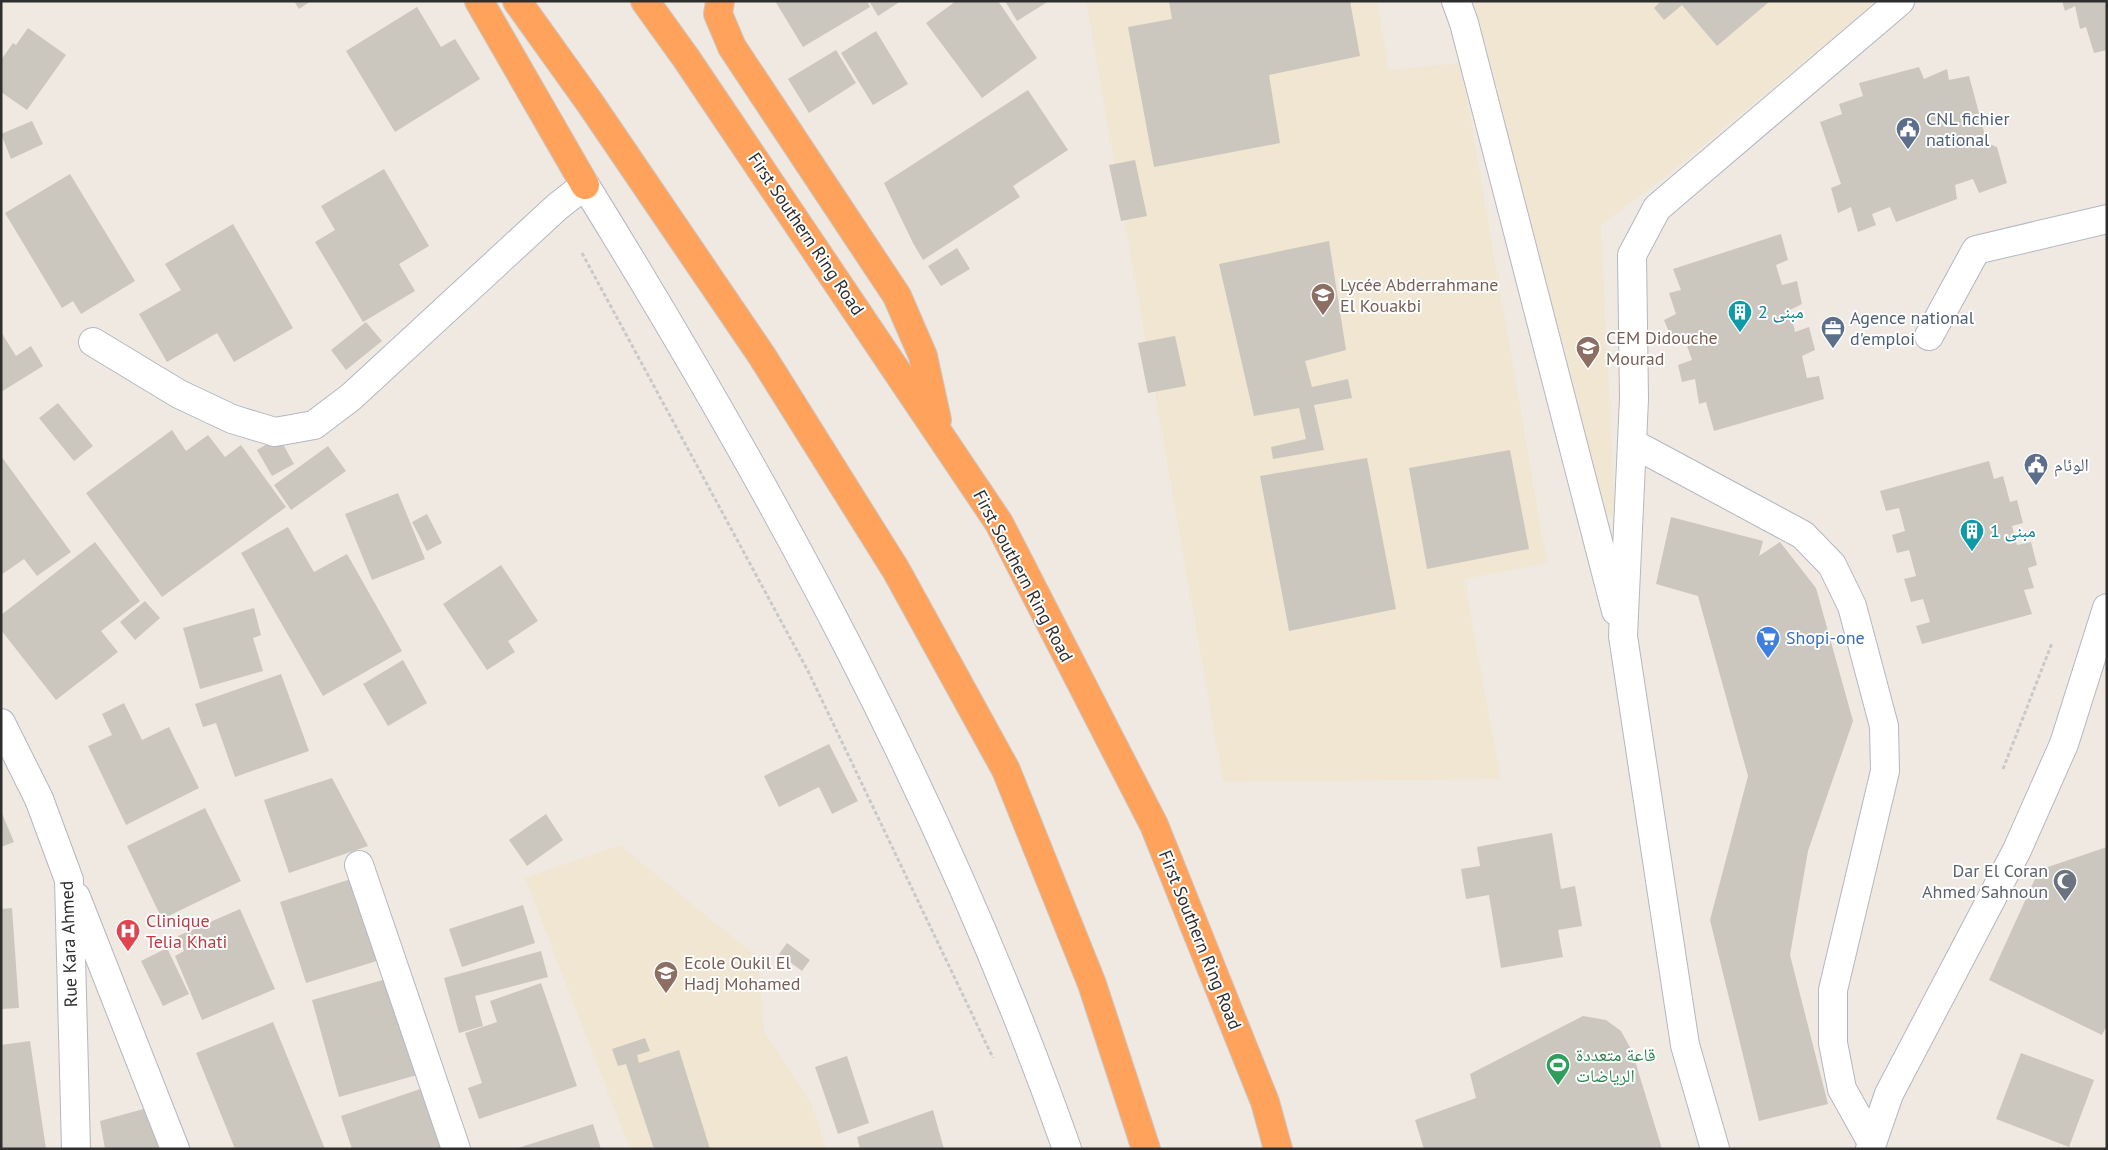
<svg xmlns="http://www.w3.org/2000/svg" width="2108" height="1150" font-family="'PT Sans','Noto Naskh Arabic',sans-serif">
<rect width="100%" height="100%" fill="#efe9e1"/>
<g fill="#f0e6d1">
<path d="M 1086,1 L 1377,1 L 1389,70 L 1461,63 L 1547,563 L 1464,579 L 1501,779 L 1223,782 Z"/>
<path d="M 1474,1 L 1877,1 L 1665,177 L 1601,225 L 1615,514 L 1605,518 Z"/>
<path d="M 620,845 L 758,958 L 764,1031 L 813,1106 L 826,1149 L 630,1149 L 525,878 Z"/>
</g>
<g fill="#cbc7bf">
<path d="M 294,1 L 311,1 L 299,9 Z"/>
<path d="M 775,1 L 867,1 L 870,7 L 803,47 Z"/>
<path d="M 869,1 L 901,1 L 878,16 Z"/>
<path d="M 956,1 L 998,1 L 1037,58 L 982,98 L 926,23 Z"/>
<path d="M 1005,1 L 1049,1 L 1017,21 Z"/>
<path d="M 1169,1 L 1350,1 L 1360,56 L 1269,75 L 1280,143 L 1154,167 L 1128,27 L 1172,19 Z"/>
<path d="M 1661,1 L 1770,1 L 1717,46 L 1682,5 L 1664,20 L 1654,8 Z"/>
<path d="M 2062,1 L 2107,1 L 2107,50 L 2094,53 L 2086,27 L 2080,29 L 2075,6 L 2065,11 Z"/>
<path d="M 417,7 L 441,47 L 455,39 L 480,79 L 395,132 L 346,51 Z"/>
<path d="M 28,28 L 66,55 L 27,110 L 1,92 L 1,60 L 13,43 L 16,45 Z"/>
<path d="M 876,31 L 908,84 L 873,105 L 841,53 Z"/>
<path d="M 836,50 L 856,83 L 809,113 L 788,79 Z"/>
<path d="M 1919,67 L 1924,79 L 1947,69 L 1949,80 L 1969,76 L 1987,143 L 1997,147 L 2007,183 L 1979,193 L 1973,179 L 1955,185 L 1957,199 L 1896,222 L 1890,207 L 1872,214 L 1876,225 L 1858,232 L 1851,207 L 1838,213 L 1831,188 L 1841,184 L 1820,122 L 1842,114 L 1839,104 L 1863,96 L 1859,83 Z"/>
<path d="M 1028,90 L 1068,150 L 1013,186 L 1020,197 L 923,260 L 913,243 L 884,183 Z"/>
<path d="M 32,121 L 43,144 L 11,159 L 1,134 Z"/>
<path d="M 1135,160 L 1147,216 L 1121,221 L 1109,165 Z"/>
<path d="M 384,169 L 429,246 L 399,264 L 415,291 L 363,322 L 315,242 L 335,230 L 321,206 Z"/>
<path d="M 70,174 L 135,281 L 81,314 L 73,301 L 62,308 L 5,213 Z"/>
<path d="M 233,224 L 293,328 L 234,362 L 217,333 L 167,362 L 139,314 L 181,290 L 165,264 Z"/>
<path d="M 1781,234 L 1788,260 L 1776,265 L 1782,285 L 1797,281 L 1802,304 L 1790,310 L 1795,332 L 1809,327 L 1815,350 L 1802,356 L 1807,378 L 1819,376 L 1824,399 L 1714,431 L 1706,402 L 1699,404 L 1695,379 L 1682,382 L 1678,365 L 1692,360 L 1683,334 L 1671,337 L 1664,320 L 1676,314 L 1669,293 L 1681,290 L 1673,269 Z"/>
<path d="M 1329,241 L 1346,350 L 1305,361 L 1312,387 L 1348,379 L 1352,398 L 1314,405 L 1324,450 L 1273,459 L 1271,447 L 1306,439 L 1299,408 L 1254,416 L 1219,264 Z"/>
<path d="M 957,248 L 970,269 L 941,286 L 928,266 Z"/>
<path d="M 366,322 L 382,341 L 346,370 L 331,350 Z"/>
<path d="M 1,332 L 16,356 L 31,346 L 43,366 L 1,392 Z"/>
<path d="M 1175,336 L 1186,386 L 1148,393 L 1138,343 Z"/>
<path d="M 58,403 L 93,446 L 74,461 L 39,418 Z"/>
<path d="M 172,430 L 186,451 L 208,435 L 225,457 L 241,445 L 286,507 L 162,597 L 86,493 Z"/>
<path d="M 279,437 L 294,464 L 272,476 L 257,450 Z"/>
<path d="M 328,446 L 346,471 L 291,510 L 274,485 Z"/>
<path d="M 1510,450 L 1529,549 L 1427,569 L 1409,468 Z"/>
<path d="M 1,456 L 71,552 L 37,576 L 24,559 L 1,575 Z"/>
<path d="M 1367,458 L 1396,609 L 1289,631 L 1260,476 Z"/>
<path d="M 1989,461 L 1994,479 L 2003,476 L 2010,502 L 2017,500 L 2023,523 L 2012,526 L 2017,545 L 2031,542 L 2037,565 L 2028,568 L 2034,588 L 2024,590 L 2032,614 L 1922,644 L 1916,626 L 1930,622 L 1923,599 L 1911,602 L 1904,579 L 1916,576 L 1909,550 L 1897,553 L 1892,535 L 1905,531 L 1899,508 L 1886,511 L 1880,491 Z"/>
<path d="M 398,493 L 425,559 L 372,580 L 345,514 Z"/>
<path d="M 427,514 L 442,543 L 427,551 L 412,522 Z"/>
<path d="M 1671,517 L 1763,541 L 1759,556 L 1780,542 L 1816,588 L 1853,721 L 1808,851 L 1790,955 L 1828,1104 L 1759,1121 L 1710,920 L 1748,776 L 1698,596 L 1656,584 Z"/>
<path d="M 288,527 L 314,572 L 347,554 L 402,651 L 323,696 L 241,553 Z"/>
<path d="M 95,542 L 140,601 L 101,631 L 118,652 L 56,700 L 1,630 L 1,615 Z"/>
<path d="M 501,565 L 538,621 L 508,641 L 515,652 L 487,670 L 443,604 Z"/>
<path d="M 145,601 L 160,618 L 135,640 L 120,622 Z"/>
<path d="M 254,608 L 261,635 L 253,638 L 263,671 L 200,689 L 183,628 Z"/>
<path d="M 403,660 L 427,703 L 388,726 L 363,684 Z"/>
<path d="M 281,674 L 309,751 L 235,777 L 216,723 L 203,727 L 195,704 Z"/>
<path d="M 124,703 L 142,740 L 169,727 L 199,788 L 126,825 L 88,746 L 112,735 L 102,714 Z"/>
<path d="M 829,744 L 858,801 L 832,814 L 819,787 L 779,807 L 764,776 Z"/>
<path d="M 332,778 L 368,846 L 289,873 L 264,800 Z"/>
<path d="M 205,808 L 241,881 L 162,919 L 127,846 Z"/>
<path d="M 1,811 L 14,842 L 1,847 Z"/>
<path d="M 546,814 L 563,840 L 527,866 L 509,840 Z"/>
<path d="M 1552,833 L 1561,889 L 1575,886 L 1582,926 L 1558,930 L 1563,957 L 1501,968 L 1489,895 L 1466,899 L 1461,869 L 1480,866 L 1477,847 Z"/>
<path d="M 2107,847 L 2107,1025 L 2102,1035 L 1989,980 L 2039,870 Z"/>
<path d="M 357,877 L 383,959 L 306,983 L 280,902 Z"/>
<path d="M 523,905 L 535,943 L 462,967 L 449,929 Z"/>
<path d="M 12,908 L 19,1008 L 1,1009 L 1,909 Z"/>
<path d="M 240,909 L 275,989 L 202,1020 L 175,956 L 184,951 L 178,936 Z"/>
<path d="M 787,943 L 810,960 L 802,971 L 779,954 Z"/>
<path d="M 167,948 L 189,994 L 163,1006 L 141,961 Z"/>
<path d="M 541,951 L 548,977 L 475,996 L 483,1026 L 459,1033 L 444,978 Z"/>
<path d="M 397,976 L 424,1073 L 339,1097 L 312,1000 Z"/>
<path d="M 541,983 L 577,1086 L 479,1119 L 468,1088 L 482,1083 L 465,1033 L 497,1022 L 490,1001 Z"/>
<path d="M 1583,1016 L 1606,1020 L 1621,1031 L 1632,1051 L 1662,1149 L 1424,1149 L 1415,1120 L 1476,1098 L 1470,1074 Z"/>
<path d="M 273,1022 L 325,1149 L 235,1149 L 196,1053 Z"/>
<path d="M 645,1038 L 650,1051 L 637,1055 L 639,1063 L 679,1050 L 710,1149 L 654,1149 L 626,1064 L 618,1066 L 612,1049 Z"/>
<path d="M 30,1041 L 46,1149 L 1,1149 L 1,1045 Z"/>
<path d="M 2021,1053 L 2094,1080 L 2069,1147 L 1996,1119 Z"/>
<path d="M 847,1056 L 869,1123 L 838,1134 L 815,1067 Z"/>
<path d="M 429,1086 L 450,1149 L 352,1149 L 341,1116 Z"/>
<path d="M 147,1108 L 160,1149 L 105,1149 L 100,1121 Z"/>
<path d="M 933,1110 L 944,1149 L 860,1149 L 857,1137 Z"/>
<path d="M 593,1124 L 601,1149 L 518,1149 L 518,1148 Z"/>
</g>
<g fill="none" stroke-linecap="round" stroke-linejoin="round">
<defs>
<g id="street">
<path d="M 1456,1 L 1464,23 L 1616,611"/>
<path d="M 1929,336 L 1976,250 L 2107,219"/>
<path d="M 93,342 L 179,394 L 232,419 L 275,432 L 314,425 L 351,397 L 557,207 L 585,185 C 774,491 947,808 1067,1149"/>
<path d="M 1632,443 L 1803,535 L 1832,565 L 1852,606 L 1884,726 L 1885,771 L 1833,990 L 1833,1043 L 1842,1089 L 1871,1141"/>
<path d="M 1,723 L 39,799 L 69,880 L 76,1149"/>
<path d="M 359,865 L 456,1149"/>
<path d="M 76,897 L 175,1149"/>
<path d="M 1715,1149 L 1685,1045 L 1623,636 L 1634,399 L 1632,255 L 1657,208 L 1900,1"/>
</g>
<path id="secondary" d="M 1870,1149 L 1889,1094 L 2017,850 L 2064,744 L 2107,608"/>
<g id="highway">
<path d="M 479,1 L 585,185"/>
<path d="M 517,1 L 590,103 L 762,356 L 896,570 L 1006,770 L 1092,984 L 1146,1149"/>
<path d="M 645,1 L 686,58 L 999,523 L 1154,825 L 1265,1102 L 1278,1149"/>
<path d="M 720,1 L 718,14 L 732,47 L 897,296 L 923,356 L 937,420"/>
</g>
</defs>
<use href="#street" stroke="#b4b7c1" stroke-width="30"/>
<use href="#secondary" stroke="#b4b7c1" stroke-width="30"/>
<use href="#highway" stroke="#c9c9c9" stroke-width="30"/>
<g stroke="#c9c9c9" stroke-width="3" stroke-dasharray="4 2.5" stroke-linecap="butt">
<path d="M 582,253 L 808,671 L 993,1058"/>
<path d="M 2003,769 L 2052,643"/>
</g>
<use href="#street" stroke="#fff" stroke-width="28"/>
<use href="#secondary" stroke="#fff" stroke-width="28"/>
<use href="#highway" stroke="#ffa35c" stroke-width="28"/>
</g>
<defs>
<symbol id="civic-pin" viewBox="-11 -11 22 30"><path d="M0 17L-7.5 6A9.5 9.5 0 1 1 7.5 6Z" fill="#5c6f8a" stroke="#fff"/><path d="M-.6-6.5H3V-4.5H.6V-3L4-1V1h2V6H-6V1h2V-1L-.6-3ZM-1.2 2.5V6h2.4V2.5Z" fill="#fff"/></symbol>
<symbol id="school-pin" viewBox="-11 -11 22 30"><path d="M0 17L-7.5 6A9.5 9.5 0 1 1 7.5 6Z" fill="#8d6e63" stroke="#fff"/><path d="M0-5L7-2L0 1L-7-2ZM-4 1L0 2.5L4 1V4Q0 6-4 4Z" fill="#fff"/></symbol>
<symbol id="building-pin" viewBox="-11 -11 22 30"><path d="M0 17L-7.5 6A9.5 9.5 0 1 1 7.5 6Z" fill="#0f9aa8" stroke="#fff"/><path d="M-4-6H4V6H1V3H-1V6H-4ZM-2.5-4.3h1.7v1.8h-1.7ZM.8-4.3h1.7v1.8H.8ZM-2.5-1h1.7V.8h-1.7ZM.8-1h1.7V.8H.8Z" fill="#fff"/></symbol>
<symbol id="office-pin" viewBox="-11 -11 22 30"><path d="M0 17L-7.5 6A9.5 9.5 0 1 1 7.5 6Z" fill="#5c6f8a" stroke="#fff"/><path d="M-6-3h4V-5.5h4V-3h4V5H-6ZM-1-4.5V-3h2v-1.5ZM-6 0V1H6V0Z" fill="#fff"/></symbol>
<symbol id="supermarket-pin" viewBox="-11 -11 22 30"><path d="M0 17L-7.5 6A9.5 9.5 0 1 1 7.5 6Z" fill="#3f7fe0" stroke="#fff"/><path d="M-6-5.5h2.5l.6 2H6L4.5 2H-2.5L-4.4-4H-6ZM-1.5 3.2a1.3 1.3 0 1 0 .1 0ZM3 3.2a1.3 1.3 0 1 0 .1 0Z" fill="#fff"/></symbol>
<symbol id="mosque-pin" viewBox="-11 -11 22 30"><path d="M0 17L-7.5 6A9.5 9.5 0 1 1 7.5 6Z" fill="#6b7280" stroke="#fff"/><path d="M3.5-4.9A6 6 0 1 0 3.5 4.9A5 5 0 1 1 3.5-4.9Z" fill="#fff"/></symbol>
<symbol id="hospital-pin" viewBox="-11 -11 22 30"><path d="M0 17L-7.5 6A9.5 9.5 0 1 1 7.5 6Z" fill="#e0444e" stroke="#fff"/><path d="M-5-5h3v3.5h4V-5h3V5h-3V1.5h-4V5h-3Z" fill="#fff"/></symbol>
<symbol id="stadium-pin" viewBox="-11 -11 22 30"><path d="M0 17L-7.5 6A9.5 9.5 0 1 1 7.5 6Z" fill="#2e9e5b" stroke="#fff"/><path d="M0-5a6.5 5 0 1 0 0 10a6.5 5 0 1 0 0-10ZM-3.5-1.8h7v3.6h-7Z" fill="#fff"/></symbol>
</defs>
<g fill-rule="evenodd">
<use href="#civic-pin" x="1894" y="115" width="28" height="38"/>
<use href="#school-pin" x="1309" y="281" width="28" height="38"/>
<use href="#building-pin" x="1726" y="298" width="28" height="38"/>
<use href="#office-pin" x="1819" y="314" width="28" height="38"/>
<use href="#school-pin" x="1574" y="334" width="28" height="38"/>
<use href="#civic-pin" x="2022" y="451" width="28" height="38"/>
<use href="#building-pin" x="1958" y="517" width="28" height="38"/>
<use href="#supermarket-pin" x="1754" y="624" width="28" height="38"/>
<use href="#mosque-pin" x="2051" y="867" width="28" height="38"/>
<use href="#hospital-pin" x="114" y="917" width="28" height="38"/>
<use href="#school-pin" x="652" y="959" width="28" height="38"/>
<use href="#stadium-pin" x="1544" y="1051" width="28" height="38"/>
</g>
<g text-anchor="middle" stroke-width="4" stroke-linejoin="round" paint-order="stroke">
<g font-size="18" fill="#4e5e75" stroke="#fff" text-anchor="start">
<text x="1926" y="125">CNL fichier<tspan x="1926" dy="21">national</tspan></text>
<text x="1850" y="324">Agence national<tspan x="1850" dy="21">d'emploi</tspan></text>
<text x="2054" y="471">الوئام</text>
</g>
<g font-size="18" fill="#2e2e2e" stroke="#fff">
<text transform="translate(806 234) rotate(56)" y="6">First Southern Ring Road</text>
<text transform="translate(1023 576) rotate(62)" y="6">First Southern Ring Road</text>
<text transform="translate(1200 940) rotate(68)" y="6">First Southern Ring Road</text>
<text transform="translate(69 944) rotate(-92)" y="6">Rue Kara Ahmed</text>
</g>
<g font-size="18" fill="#785e54" stroke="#fff" text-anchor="start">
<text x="1340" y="291">Lycée Abderrahmane<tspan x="1340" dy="21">El Kouakbi</tspan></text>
<text x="1606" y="344">CEM Didouche<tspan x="1606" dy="21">Mourad</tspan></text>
<text x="684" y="969">Ecole Oukil El<tspan x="684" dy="21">Hadj Mohamed</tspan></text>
</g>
<g font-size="18" fill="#0d838f" stroke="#fff" text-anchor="start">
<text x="1758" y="318">مبنى 2</text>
<text x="1990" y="537">مبنى 1</text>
</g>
<g font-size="18" fill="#366cbe" stroke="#fff" text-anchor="start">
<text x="1786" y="644">Shopi-one</text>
</g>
<g font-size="18" fill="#5b616d" stroke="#fff" text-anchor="end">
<text x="2048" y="877">Dar El Coran<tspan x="2048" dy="21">Ahmed Sahnoun</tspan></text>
</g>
<g font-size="18" fill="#be3a42" stroke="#fff" text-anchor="start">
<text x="146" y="927">Clinique<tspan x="146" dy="21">Telia Khati</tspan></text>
</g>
<g font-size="18" fill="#27864d" stroke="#fff" text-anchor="start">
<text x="1576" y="1061">قاعة متعددة<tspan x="1576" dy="21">الرياضات</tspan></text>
</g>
</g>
<rect width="2108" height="1150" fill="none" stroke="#2e2e2e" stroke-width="5"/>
</svg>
